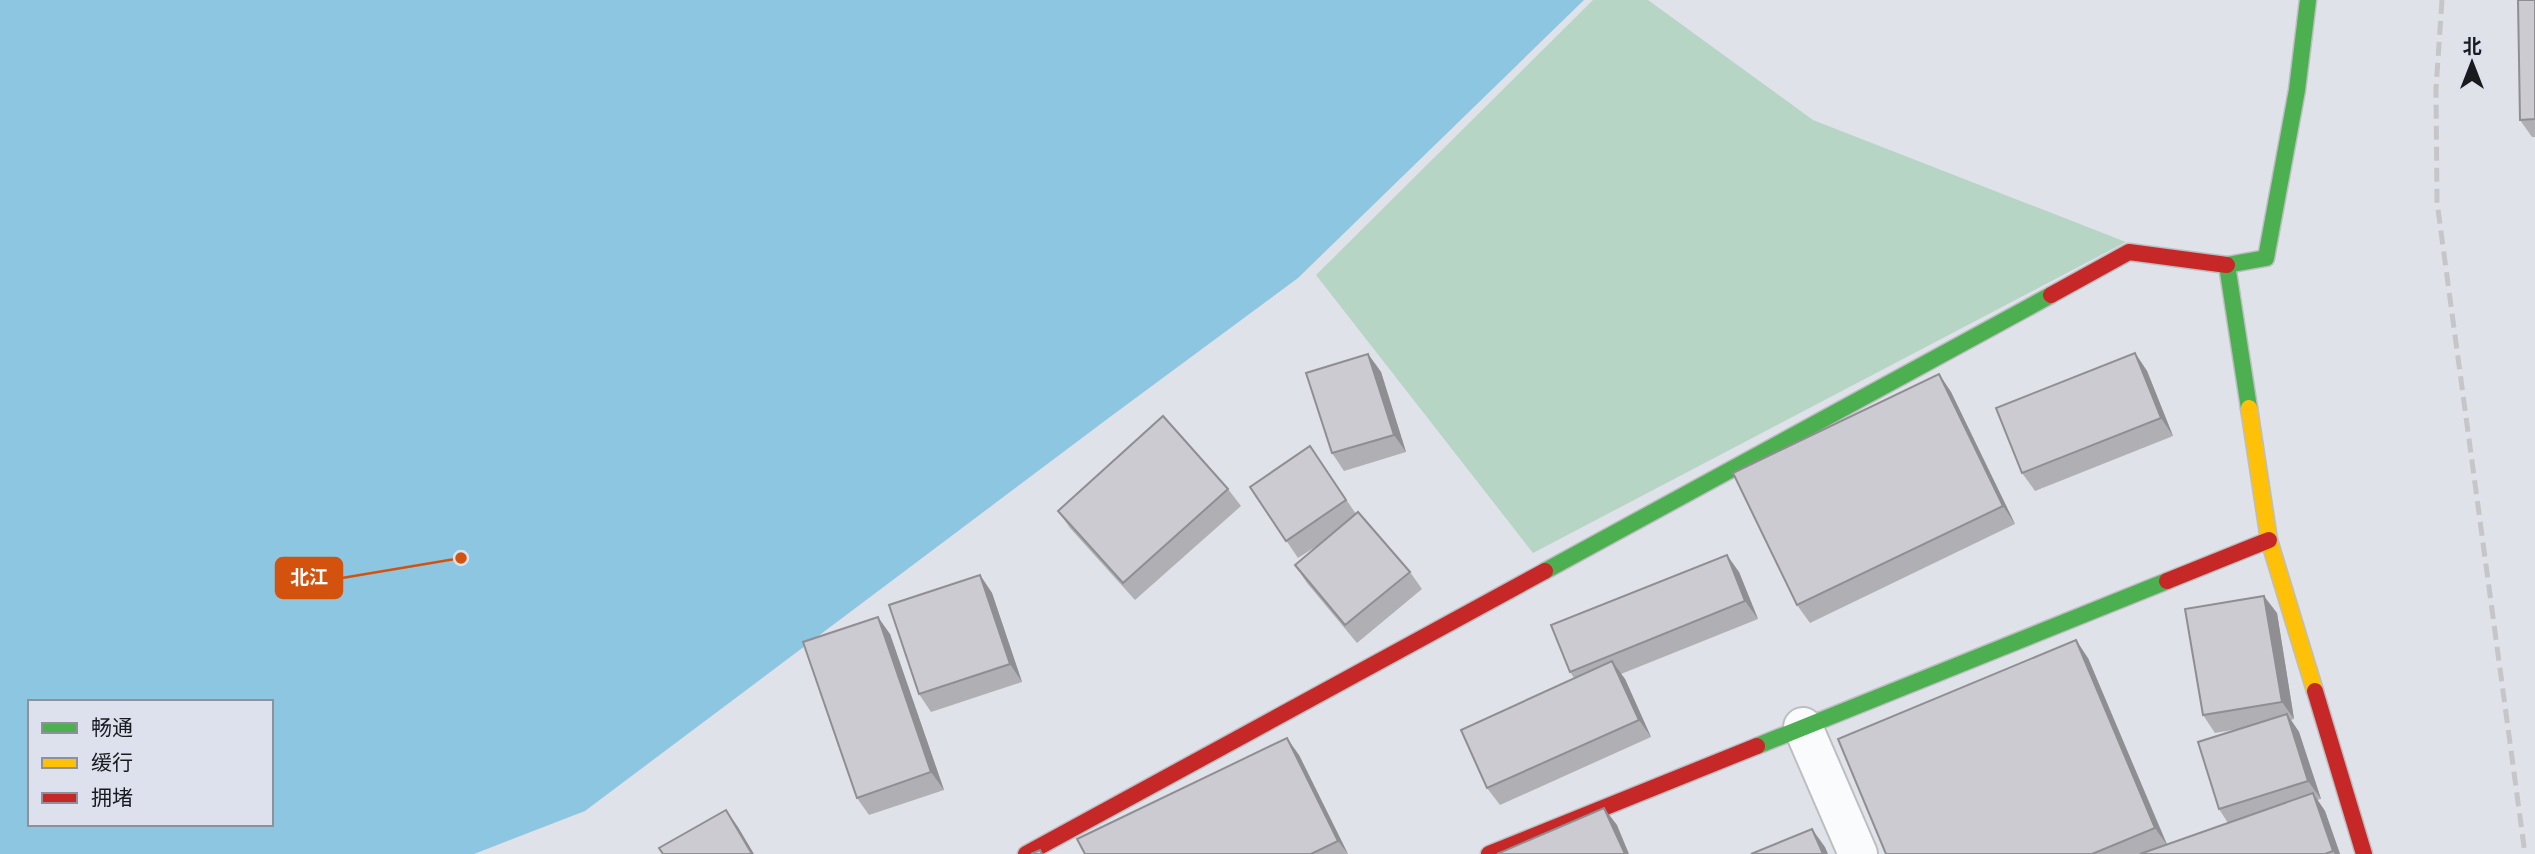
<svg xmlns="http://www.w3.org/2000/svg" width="2535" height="854" font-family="'Asap Condensed','Noto Sans SC',sans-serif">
<rect width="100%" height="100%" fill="#e0e2e9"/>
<path fill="#b6d5c5" d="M 1593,0 L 1648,0 L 1813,120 L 2126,242 L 1533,553 L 1316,275 Z"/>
<path fill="#8dc6e1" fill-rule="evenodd" d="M 0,0 L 1584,0 L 1298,278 L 1114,414 L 585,811 L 474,854 L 0,854 ZM 30,702 L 271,702 L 271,824 L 30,824 Z"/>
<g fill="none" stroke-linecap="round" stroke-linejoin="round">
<defs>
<path id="street" d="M 1803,727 L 1858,854"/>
<g id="fast">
<path d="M 2249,408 L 2227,265 L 2266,258 L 2297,90 L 2308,0"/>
<path d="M 1545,571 L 2051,295"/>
<path d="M 1757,746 L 2167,581"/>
</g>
<path id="slow" d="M 2249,408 L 2269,540 L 2315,691"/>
<g id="jam">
<path d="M 2051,295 L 2129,252 L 2227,265"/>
<path d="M 2167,581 L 2269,540"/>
<path d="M 2315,691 L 2364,854"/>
<path d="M 1026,854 L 1545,571"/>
<path d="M 1489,854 L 1757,746"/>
</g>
</defs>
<use href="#street" stroke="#bcbec2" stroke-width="42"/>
<use href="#fast" stroke="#bcbec2" stroke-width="19"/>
<use href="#slow" stroke="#bcbec2" stroke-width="19"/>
<use href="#jam" stroke="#bcbec2" stroke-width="19"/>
<use href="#street" stroke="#fafbfc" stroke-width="38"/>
<use href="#fast" stroke="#4caf50" stroke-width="16"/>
<use href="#slow" stroke="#ffc107" stroke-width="16"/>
<use href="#jam" stroke="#c62828" stroke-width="16"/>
<path stroke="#c6c6c8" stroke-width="5" stroke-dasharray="14 7" stroke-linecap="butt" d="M 2442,0 L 2436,89 L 2437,202 L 2525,854"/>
</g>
<g fill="#afafb4">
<path d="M 2535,0 L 2535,137 L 2532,137 L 2520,120 Z"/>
<path d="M 2135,353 L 2147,371 L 2173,436 L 2035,491 L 2022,473 Z"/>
<path d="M 1368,354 L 1381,372 L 1406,452 L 1344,471 L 1332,453 Z"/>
<path d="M 1939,374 L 1951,392 L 2015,524 L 1810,623 L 1797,605 Z"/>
<path d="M 1310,446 L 1356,514 L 1410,572 L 1422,589 L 1357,643 L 1307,583 L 1295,565 L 1323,542 L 1298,558 L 1250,487 Z"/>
<path d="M 1228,489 L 1241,506 L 1135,600 L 1070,528 L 1058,511 Z"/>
<path d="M 1739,572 L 1758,619 L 1621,674 L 1625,679 L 1651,737 L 1500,805 L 1487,788 L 1574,678 L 1570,672 Z"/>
<path d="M 980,575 L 992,593 L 1022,682 L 931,712 L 919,694 Z"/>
<path d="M 2277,613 L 2294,719 L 2291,720 L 2299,732 L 2321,799 L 2317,800 L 2325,811 L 2340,854 L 1886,854 L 2088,658 L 2167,844 L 2228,823 L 2219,809 L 2244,728 L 2215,733 L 2203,715 Z"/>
<path d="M 890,634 L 944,790 L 869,815 L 857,798 Z"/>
<path d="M 1299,755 L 1348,854 L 1085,854 Z"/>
</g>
<g fill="#8f8e92">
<path d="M 2135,353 L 2147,371 L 2173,436 L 2161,418 Z"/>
<path d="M 1368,354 L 1381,372 L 1406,452 L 1394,435 Z"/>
<path d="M 1939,374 L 1951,392 L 2015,524 L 2003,506 Z"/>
<path d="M 1727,555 L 1739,572 L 1758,619 L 1745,601 Z"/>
<path d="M 980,575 L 992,593 L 1022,682 L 1010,664 Z"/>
<path d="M 2264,596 L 2277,613 L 2294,719 L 2282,702 Z"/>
<path d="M 878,617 L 890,634 L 944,790 L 931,772 Z"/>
<path d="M 2076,640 L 2088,658 L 2167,845 L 2155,828 Z"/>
<path d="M 1612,661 L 1625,679 L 1651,737 L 1639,720 Z"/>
<path d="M 2287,714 L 2299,732 L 2321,799 L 2308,781 Z"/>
<path d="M 1287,738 L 1299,755 L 1348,854 L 1338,841 Z"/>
<path d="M 2313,793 L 2325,811 L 2340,854 L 2335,854 L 2333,851 Z"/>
<path d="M 1604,808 L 1617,825 L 1629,854 L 1625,854 Z"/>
<path d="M 726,810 L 738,827 L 754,854 L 752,854 Z"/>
<path d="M 1812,829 L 1825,847 L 1828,854 L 1823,854 Z"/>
</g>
<g fill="#cccbd1" stroke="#8f8e92" stroke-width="2">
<path d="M 2518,0 L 2535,0 L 2535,119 L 2520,120 Z"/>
<path d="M 2135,353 L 2161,418 L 2022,473 L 1996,408 Z"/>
<path d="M 1368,354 L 1394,435 L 1332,453 L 1306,373 Z"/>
<path d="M 1939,374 L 2003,506 L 1797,605 L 1733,473 Z"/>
<path d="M 1163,416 L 1228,489 L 1123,583 L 1058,511 Z"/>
<path d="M 1310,446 L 1346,500 L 1286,541 L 1250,487 Z"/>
<path d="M 1358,512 L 1410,572 L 1345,625 L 1295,565 Z"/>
<path d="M 1727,555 L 1745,601 L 1570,672 L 1551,625 Z"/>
<path d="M 980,575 L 1010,664 L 919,694 L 889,605 Z"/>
<path d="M 2264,596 L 2282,702 L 2203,715 L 2185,609 Z"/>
<path d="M 878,617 L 931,772 L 857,798 L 803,642 Z"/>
<path d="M 2076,640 L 2155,828 L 2092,854 L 1886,854 L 1838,739 Z"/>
<path d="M 1612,661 L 1639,720 L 1487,788 L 1461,730 Z"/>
<path d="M 2287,714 L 2308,781 L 2219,809 L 2198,742 Z"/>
<path d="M 1287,738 L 1338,841 L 1311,854 L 1085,854 L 1077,839 Z"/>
<path d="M 2313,793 L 2333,851 L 2325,854 L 2140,854 Z"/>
<path d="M 1604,808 L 1625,854 L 1497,854 Z"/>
<path d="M 726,810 L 752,854 L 663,854 L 659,848 Z"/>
<path d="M 1812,829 L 1823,854 L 1751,854 Z"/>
<path d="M 1040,850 L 1042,854 L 1031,854 Z"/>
</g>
<path fill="none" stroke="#d3530e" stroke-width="2.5" d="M461 558L342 578"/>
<circle fill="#d3530e" stroke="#dce1ed" stroke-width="2.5" cx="461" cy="558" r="7"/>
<rect fill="#d3530e" stroke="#d3530e" stroke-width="2.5" x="276" y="558" width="66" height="40" rx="7"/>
<g font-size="19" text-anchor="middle" font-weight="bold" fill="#fff">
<text x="309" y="584">北江</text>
</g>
<rect x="28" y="700" width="245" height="126" fill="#dce1ed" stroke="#8e919a" stroke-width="2"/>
<rect x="42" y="723" width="35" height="10" fill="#4caf50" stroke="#8e919a" stroke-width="2"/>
<text x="91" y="735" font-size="21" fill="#191a1e">畅通</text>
<rect x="42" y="758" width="35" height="10" fill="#ffc107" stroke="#8e919a" stroke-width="2"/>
<text x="91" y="770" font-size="21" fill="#191a1e">缓行</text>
<rect x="42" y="793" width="35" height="10" fill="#c62828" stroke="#8e919a" stroke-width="2"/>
<text x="91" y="805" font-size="21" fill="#191a1e">拥堵</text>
<g transform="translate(2472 63)" stroke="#dce1ed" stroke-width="5" paint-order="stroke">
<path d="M0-5L12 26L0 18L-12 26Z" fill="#191a1e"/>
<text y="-10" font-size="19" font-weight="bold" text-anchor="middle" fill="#191a1e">北</text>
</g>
</svg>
